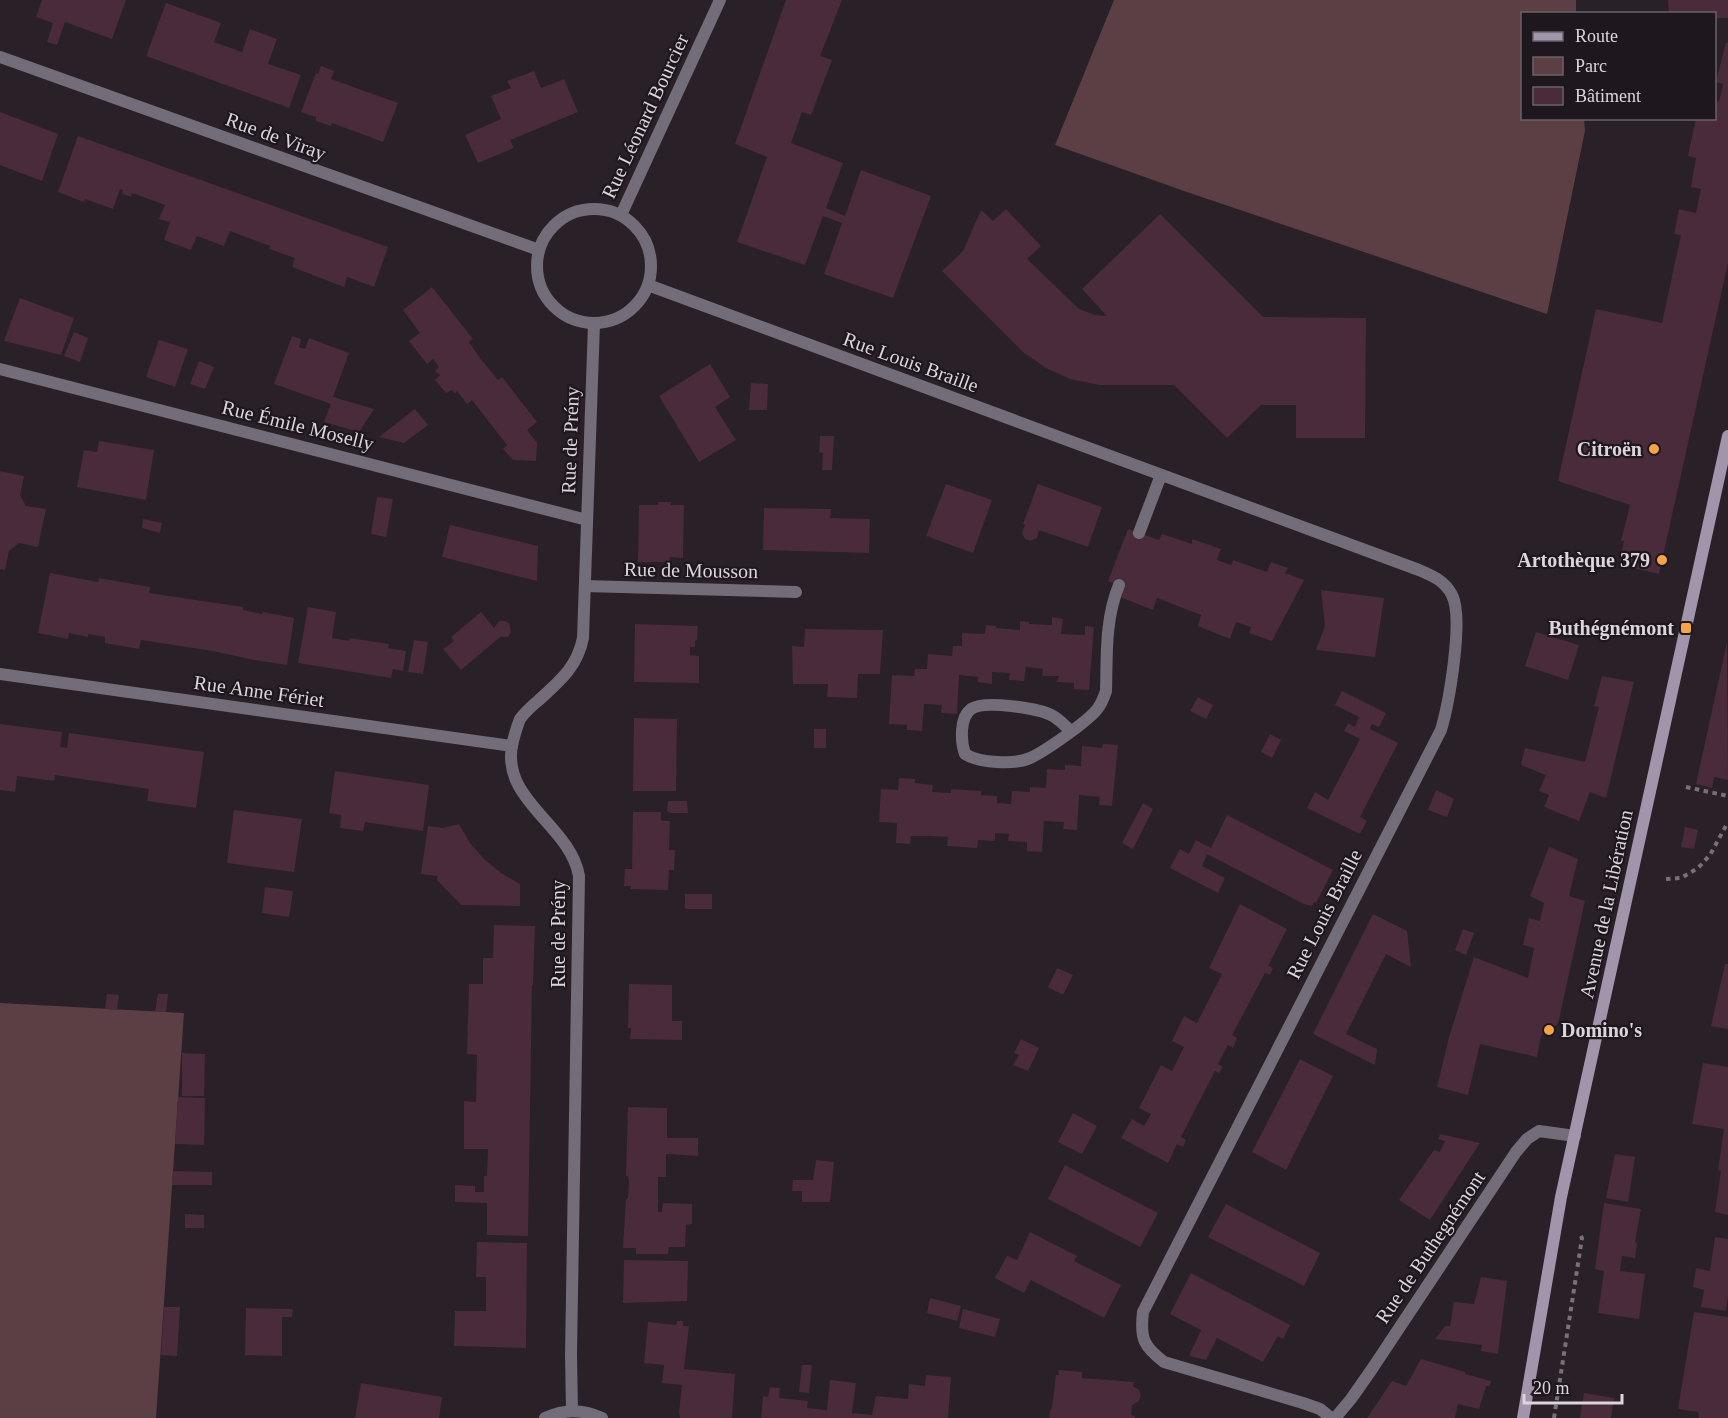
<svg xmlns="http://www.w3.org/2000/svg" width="1728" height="1418" font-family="'Times New Roman',serif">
<rect width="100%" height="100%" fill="#292028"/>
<g fill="#5b3f44">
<path d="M 1114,0 L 1576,0 L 1576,13 L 1522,14 L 1522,118 L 1584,119 L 1585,131 L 1547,314 L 1184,191 L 1055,145 Z"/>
<path d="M 0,1003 L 184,1013 L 156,1418 L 0,1418 Z"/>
</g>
<g fill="#492b3b">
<path d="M 42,0 L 126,0 L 112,39 L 65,22 L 57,45 L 47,42 L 53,23 L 36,17 Z"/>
<path d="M 786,0 L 842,0 L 820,56 L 832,60 L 811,115 L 802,112 L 791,143 L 843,163 L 826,208 L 845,216 L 861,170 L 931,196 L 893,298 L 824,274 L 842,223 L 823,216 L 805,265 L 737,242 L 767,157 L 735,144 Z"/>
<path d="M 1668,0 L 1728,0 L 1728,18 L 1714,18 L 1714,14 L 1669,14 Z"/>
<path d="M 166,3 L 221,23 L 214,42 L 242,52 L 250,29 L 277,39 L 268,64 L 301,75 L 289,108 L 146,56 Z"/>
<path d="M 1726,42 L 1728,43 L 1728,263 L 1659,574 L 1619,565 L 1624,541 L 1621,541 L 1630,505 L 1558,481 L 1596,309 L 1662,323 L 1681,235 L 1674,234 L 1679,209 L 1696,213 L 1701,189 L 1691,187 L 1696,158 L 1688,156 L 1696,118 L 1714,118 L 1714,100 L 1719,102 L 1723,84 L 1716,82 Z"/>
<path d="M 321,66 L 334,71 L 331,79 L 398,103 L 383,142 L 332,123 L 331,126 L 316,121 L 316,117 L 301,112 L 316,73 L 318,74 Z"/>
<path d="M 534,71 L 541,88 L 564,79 L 578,112 L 510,140 L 514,148 L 478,163 L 465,135 L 501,119 L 491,96 L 511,88 L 507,81 Z"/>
<path d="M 0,112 L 58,134 L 42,181 L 0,165 Z"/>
<path d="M 78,136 L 388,247 L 374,287 L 347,277 L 344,287 L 292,267 L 295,258 L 269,249 L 270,246 L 230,231 L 224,246 L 197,236 L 191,250 L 164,240 L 170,222 L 159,219 L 165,205 L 132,193 L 131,197 L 122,194 L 123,190 L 120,189 L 113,209 L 85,199 L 84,202 L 58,192 Z"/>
<path d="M 1006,209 L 1041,246 L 1027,259 L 1079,309 L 1095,315 L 1107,316 L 1082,289 L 1160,214 L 1263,317 L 1366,318 L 1365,438 L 1296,438 L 1296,405 L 1261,405 L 1227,438 L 1174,385 L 1099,385 L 1070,379 L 1046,368 L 1024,353 L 942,271 L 963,251 L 981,210 L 993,221 Z"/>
<path d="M 432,287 L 473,339 L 469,342 L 480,358 L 498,380 L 502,377 L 537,422 L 527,430 L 537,443 L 536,461 L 513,460 L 503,449 L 507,445 L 472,400 L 467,404 L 457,391 L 455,394 L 452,390 L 446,393 L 435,380 L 440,375 L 435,371 L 439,367 L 433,359 L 427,364 L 409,341 L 420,333 L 403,310 Z"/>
<path d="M 20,298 L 74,318 L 61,355 L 4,341 Z"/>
<path d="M 74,332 L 88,338 L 80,362 L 64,356 Z"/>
<path d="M 292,336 L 301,339 L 299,347 L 305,349 L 309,338 L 349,353 L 333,397 L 374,409 L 359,432 L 324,422 L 331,404 L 274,384 Z"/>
<path d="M 159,340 L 188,349 L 175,387 L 146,377 Z"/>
<path d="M 199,361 L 214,367 L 205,389 L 190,384 Z"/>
<path d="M 710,364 L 730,397 L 715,407 L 736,440 L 699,462 L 659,396 Z"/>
<path d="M 751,383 L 768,384 L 767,410 L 749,410 Z"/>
<path d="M 415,409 L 428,425 L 404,443 L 379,437 Z"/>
<path d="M 820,436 L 834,436 L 832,470 L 822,470 L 823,453 L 819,452 Z"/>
<path d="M 99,441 L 154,450 L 146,500 L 77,487 L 84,450 L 97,452 Z"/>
<path d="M 0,471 L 24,476 L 20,495 L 26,506 L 46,509 L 38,547 L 19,543 L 9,551 L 5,570 L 0,569 Z"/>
<path d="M 946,484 L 992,500 L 973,553 L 926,536 Z"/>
<path d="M 1038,484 L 1102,507 L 1088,547 L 1039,530 L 1037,538 L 1030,541 L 1025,539 L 1022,533 L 1025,525 L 1023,524 Z"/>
<path d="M 377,497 L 393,499 L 386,537 L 371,534 Z"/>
<path d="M 658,502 L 671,502 L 671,505 L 684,505 L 683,558 L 670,557 L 669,562 L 638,562 L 639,505 L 658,505 Z"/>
<path d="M 764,508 L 831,509 L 830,518 L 870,519 L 869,553 L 763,550 Z"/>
<path d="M 143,519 L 162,523 L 160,533 L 142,528 Z"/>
<path d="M 450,525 L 538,546 L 537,581 L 442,557 Z"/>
<path d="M 1128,529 L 1159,540 L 1162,534 L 1192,544 L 1192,539 L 1221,549 L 1217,560 L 1231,565 L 1233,560 L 1267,572 L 1271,562 L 1288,568 L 1285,573 L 1304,580 L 1272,641 L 1249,633 L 1251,627 L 1236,622 L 1230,639 L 1198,626 L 1201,615 L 1157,598 L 1153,610 L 1120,597 L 1123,587 L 1108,581 Z"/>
<path d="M 50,573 L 98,582 L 99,578 L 150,587 L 149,593 L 243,607 L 243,610 L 262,614 L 263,612 L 294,618 L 287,665 L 254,660 L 213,651 L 141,640 L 139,649 L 105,643 L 105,637 L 88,634 L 88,637 L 69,633 L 68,639 L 38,633 Z"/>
<path d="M 1321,590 L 1384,598 L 1375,657 L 1316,650 L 1325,626 Z"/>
<path d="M 308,607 L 336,612 L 332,638 L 349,641 L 350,638 L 389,644 L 388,648 L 406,651 L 403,671 L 393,669 L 391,678 L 298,663 Z"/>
<path d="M 481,612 L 494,628 L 499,621 L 505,621 L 509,623 L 511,632 L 508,637 L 500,637 L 461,670 L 443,649 L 454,641 L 451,637 Z"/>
<path d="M 1052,617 L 1063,619 L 1061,634 L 1085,635 L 1085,626 L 1094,627 L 1089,690 L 1074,689 L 1074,683 L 1057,682 L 1059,676 L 1042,676 L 1043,669 L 1026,667 L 1024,681 L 1009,680 L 1010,673 L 992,672 L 992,684 L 978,682 L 978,677 L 959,675 L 957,714 L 941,713 L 942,705 L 924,704 L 922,731 L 907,730 L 907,725 L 889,724 L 892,675 L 914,676 L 915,669 L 927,669 L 928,654 L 952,656 L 953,646 L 962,646 L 962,633 L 985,634 L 986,625 L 996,626 L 996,628 L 1020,630 L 1020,621 L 1029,622 L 1029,624 L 1052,625 Z"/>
<path d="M 635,624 L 698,626 L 697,640 L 695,641 L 695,647 L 690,647 L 690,655 L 699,656 L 699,683 L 634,682 Z"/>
<path d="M 805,629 L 883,630 L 880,674 L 858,674 L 857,698 L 827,697 L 828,684 L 793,684 L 792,646 L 804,647 Z"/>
<path d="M 1536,632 L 1579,645 L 1568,680 L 1525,666 Z"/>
<path d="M 414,640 L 428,642 L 423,674 L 408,672 Z"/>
<path d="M 1727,642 L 1728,780 L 1714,777 L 1712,788 L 1696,784 Z"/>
<path d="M 1602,676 L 1634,682 L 1606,798 L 1590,792 L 1579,821 L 1544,807 L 1549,795 L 1539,791 L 1546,775 L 1521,765 L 1525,748 L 1585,762 L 1599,707 L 1594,706 Z"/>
<path d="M 1342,691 L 1386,713 L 1379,727 L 1372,724 L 1370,729 L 1398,743 L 1360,817 L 1367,821 L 1360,834 L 1307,808 L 1315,792 L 1328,800 L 1360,739 L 1344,731 L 1348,723 L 1355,727 L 1359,717 L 1335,705 Z"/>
<path d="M 1198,697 L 1213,705 L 1206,719 L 1190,711 Z"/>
<path d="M 634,718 L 677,719 L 676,791 L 633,791 Z"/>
<path d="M 0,724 L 62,732 L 60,747 L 67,748 L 69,733 L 204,752 L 196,808 L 147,801 L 149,789 L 55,775 L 54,781 L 17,776 L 15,792 L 0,790 Z"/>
<rect x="814" y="729" width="12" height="19"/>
<path d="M 1270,734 L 1281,740 L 1272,758 L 1261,752 Z"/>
<path d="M 1103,744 L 1118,745 L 1112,806 L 1099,805 L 1100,797 L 1079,795 L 1077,830 L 1063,829 L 1064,822 L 1044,821 L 1042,852 L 1027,851 L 1027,842 L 1008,841 L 1009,834 L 995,833 L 995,841 L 978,840 L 977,848 L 947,846 L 948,837 L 929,836 L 911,836 L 910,844 L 896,843 L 897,823 L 879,822 L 881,789 L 898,790 L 899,778 L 915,779 L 915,783 L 933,785 L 932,792 L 951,793 L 951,789 L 981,791 L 981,795 L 997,796 L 997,803 L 1011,804 L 1012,791 L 1030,792 L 1030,787 L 1046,788 L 1047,769 L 1065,770 L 1065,765 L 1081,766 L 1082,746 L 1102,748 Z"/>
<path d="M 335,771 L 429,785 L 423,831 L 365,822 L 363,831 L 340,828 L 341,815 L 329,813 Z"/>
<path d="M 1436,790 L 1454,799 L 1447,817 L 1428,810 Z"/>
<path d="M 668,801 L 687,801 L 688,813 L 670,813 L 667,811 Z"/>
<path d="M 1143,803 L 1153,809 L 1133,849 L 1122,843 Z"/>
<path d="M 234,810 L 302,819 L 294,872 L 227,863 Z"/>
<path d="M 633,812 L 661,812 L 661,821 L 670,821 L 669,850 L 675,850 L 674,870 L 669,870 L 668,890 L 631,889 L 631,886 L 624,886 L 625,869 L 632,869 Z"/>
<path d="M 1227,815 L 1333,870 L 1316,903 L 1314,902 L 1312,906 L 1304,904 L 1207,854 L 1202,866 L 1225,878 L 1218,893 L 1170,868 L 1180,849 L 1189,854 L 1196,840 L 1211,848 Z"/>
<path d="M 459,824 L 470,843 L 484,859 L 501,873 L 520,884 L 520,906 L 461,905 L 437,880 L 438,876 L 421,874 L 428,826 L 443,828 Z"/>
<path d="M 1685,827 L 1698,830 L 1694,849 L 1681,847 Z"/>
<path d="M 1549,847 L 1578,859 L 1569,896 L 1585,901 L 1558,1024 L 1541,1036 L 1537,1057 L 1480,1044 L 1468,1095 L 1437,1087 L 1449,1037 L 1474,957 L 1528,978 L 1534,948 L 1523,945 L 1529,918 L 1540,921 L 1544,903 L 1530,896 Z"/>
<path d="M 265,887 L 293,891 L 289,917 L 262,913 Z"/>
<rect x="685" y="894" width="27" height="15"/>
<path d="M 1240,904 L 1287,929 L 1268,966 L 1273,968 L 1270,975 L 1265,973 L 1232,1035 L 1237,1038 L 1233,1048 L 1228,1045 L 1218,1064 L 1223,1067 L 1219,1073 L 1215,1071 L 1181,1137 L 1186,1140 L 1183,1147 L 1177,1144 L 1168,1163 L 1121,1138 L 1132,1119 L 1144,1126 L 1151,1114 L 1139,1108 L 1161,1065 L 1172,1071 L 1184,1047 L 1172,1041 L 1184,1016 L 1197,1023 L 1222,974 L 1209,968 Z"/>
<path d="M 1373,914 L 1407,931 L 1411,967 L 1386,954 L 1346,1034 L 1377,1049 L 1375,1065 L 1313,1034 Z"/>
<path d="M 494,925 L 535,926 L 533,985 L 532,985 L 528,1236 L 487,1235 L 487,1203 L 455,1202 L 455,1185 L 475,1186 L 475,1192 L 484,1192 L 484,1176 L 487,1176 L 488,1149 L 464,1149 L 464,1101 L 476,1102 L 477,1055 L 467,1054 L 469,984 L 483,984 L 483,958 L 493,958 Z"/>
<path d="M 1463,929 L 1474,933 L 1466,955 L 1455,950 Z"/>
<path d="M 1725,964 L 1728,964 L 1728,1029 L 1711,1026 Z"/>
<path d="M 1057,968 L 1073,975 L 1063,995 L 1048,987 Z"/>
<path d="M 629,984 L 672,985 L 672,1021 L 682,1021 L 682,1040 L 630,1039 L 631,1028 L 628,1028 Z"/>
<path d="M 107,994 L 119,995 L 117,1010 L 105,1009 Z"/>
<path d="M 158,994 L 168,994 L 166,1012 L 155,1012 Z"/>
<path d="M 1021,1039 L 1039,1048 L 1028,1071 L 1013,1065 L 1019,1055 L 1014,1053 Z"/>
<path d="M 182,1053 L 205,1054 L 204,1096 L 182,1096 Z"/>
<path d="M 1300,1059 L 1333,1076 L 1286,1170 L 1252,1152 Z"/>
<path d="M 1703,1063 L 1728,1067 L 1728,1215 L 1715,1212 L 1721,1171 L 1718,1170 L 1724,1129 L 1692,1124 Z"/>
<path d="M 178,1097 L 205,1098 L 204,1145 L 175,1144 Z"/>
<path d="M 628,1107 L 667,1108 L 667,1138 L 698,1138 L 698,1156 L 666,1154 L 666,1177 L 658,1177 L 658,1212 L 662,1212 L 663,1203 L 692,1204 L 692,1224 L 686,1225 L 685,1247 L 669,1247 L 668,1254 L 636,1254 L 636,1248 L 623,1248 L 626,1199 L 628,1198 L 629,1181 L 628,1176 L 626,1176 Z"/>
<path d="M 1073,1113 L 1097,1126 L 1082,1154 L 1058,1142 Z"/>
<path d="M 1440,1134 L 1480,1143 L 1430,1220 L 1399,1200 L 1434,1150 L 1440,1152 L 1445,1141 L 1438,1139 Z"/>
<path d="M 1615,1154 L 1635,1157 L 1628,1202 L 1606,1198 Z"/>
<path d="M 816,1160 L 834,1162 L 830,1202 L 802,1202 L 802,1191 L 792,1191 L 793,1180 L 813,1180 Z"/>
<path d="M 1065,1165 L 1158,1213 L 1140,1247 L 1048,1199 Z"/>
<path d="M 173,1171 L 212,1172 L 212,1185 L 172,1185 Z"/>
<path d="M 1604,1203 L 1641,1209 L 1635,1242 L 1637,1243 L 1635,1258 L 1622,1256 L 1620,1271 L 1645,1274 L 1639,1319 L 1598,1313 L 1604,1271 L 1595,1269 Z"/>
<path d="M 1226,1204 L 1320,1253 L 1304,1286 L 1208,1237 Z"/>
<path d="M 185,1214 L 204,1215 L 204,1228 L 185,1228 Z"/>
<path d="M 1030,1232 L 1077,1256 L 1074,1261 L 1121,1285 L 1104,1318 L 1031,1280 L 1024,1293 L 995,1278 L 1007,1256 L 1017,1260 Z"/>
<path d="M 1715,1237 L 1728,1239 L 1728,1295 L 1726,1311 L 1701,1307 L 1704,1290 L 1693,1287 L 1696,1268 L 1710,1271 Z"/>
<path d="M 477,1242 L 527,1243 L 526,1348 L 454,1346 L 455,1311 L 486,1311 L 486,1277 L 476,1277 Z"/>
<path d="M 624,1260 L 688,1261 L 687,1301 L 623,1303 Z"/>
<path d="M 1191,1273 L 1290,1325 L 1283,1339 L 1278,1336 L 1263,1362 L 1217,1338 L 1206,1360 L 1189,1356 L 1201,1330 L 1170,1314 Z"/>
<path d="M 1481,1277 L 1507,1281 L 1498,1354 L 1481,1351 L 1482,1345 L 1435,1339 L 1445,1326 L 1450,1326 L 1454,1302 L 1474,1304 Z"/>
<path d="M 930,1298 L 961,1306 L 957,1321 L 927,1313 Z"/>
<path d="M 164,1307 L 180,1307 L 177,1356 L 161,1355 Z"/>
<path d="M 246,1308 L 293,1309 L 292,1317 L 282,1317 L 282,1356 L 245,1355 Z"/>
<path d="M 963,1309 L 1000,1319 L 995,1337 L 959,1328 Z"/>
<path d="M 1694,1312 L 1728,1317 L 1728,1418 L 1699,1418 L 1698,1412 L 1678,1409 Z"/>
<path d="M 677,1321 L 683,1321 L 683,1326 L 689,1326 L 684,1369 L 735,1374 L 732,1418 L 680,1418 L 679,1412 L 682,1385 L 662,1383 L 664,1365 L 644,1363 L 648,1322 L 676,1325 Z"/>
<path d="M 1421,1359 L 1465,1372 L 1465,1374 L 1491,1381 L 1490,1386 L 1486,1386 L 1479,1409 L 1458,1404 L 1455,1418 L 1367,1418 L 1392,1381 L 1406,1386 Z"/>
<path d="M 802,1365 L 812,1365 L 809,1393 L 799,1392 Z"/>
<path d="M 1058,1370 L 1082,1372 L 1082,1378 L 1134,1382 L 1133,1386 L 1139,1390 L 1141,1396 L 1138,1402 L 1132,1405 L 1131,1415 L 1135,1416 L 1135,1418 L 1049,1418 L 1050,1411 L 1052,1408 L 1056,1375 L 1059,1375 Z"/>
<path d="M 926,1375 L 951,1377 L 948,1418 L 761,1418 L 763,1396 L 768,1397 L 770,1387 L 780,1388 L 779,1398 L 808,1401 L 807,1408 L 827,1410 L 830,1380 L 856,1383 L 852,1413 L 872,1415 L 876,1396 L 908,1399 L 909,1384 L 925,1386 Z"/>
<path d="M 361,1383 L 442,1397 L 439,1418 L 355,1418 Z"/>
<path d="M 1584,1393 L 1614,1398 L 1611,1418 L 1580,1418 Z"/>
</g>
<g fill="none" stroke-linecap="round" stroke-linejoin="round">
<g stroke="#797178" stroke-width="4" stroke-dasharray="4.5 4.5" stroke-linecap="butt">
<path d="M 1686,787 L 1728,796"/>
<path d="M 1666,879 L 1681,878 L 1698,868 L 1710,855 L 1728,822"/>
<path d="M 1554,1418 L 1582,1238 L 1579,1233"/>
</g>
<g stroke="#736c79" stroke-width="12">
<path d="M 1139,533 L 1161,475"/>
<path d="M 1071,731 C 1065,726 1060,720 1053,716 C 1039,708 984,700 971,709 C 959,718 961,743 965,754 C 979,763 1015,765 1030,758 C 1044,752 1090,720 1098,708 C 1102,703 1104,697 1106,691 C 1107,655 1105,619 1119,585"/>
</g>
<g stroke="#736c79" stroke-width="12">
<path d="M 0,57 L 539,250"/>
<circle cx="594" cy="266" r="57"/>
<path d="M 621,215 L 720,0"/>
<path d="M 648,285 L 1419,570 C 1433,576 1445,581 1452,595 C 1464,618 1449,703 1441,730 L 1143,1312 C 1140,1338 1143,1346 1164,1362 L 1303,1403 L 1320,1409 L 1331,1418"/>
<path d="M 0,369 L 587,520"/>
<path d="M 585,586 L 796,592"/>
<path d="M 0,674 L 512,746"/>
<path d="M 572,1410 L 571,1354 L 579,876 C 570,824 498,800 513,741 C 515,734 517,726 520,719 C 525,712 533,705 539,700 C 561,680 577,667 583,638 L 594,324"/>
<path d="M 545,1418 C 565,1409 582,1409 602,1418"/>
<path d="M 1335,1418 L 1351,1399 L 1372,1369 L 1516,1152 L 1527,1139 L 1539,1131 L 1575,1136"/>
</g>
<path stroke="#a095ab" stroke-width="12" d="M 1523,1418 L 1561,1197 L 1728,436"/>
</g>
<g fill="#f5a346" stroke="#1f171e" stroke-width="2">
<circle cx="1654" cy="449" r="6"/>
<circle cx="1662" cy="560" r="6"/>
<rect x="1680" y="622" width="12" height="12" rx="3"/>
<circle cx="1549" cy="1030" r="6"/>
</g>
<g text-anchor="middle" stroke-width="4.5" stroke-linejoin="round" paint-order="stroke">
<g font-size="20" fill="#dcd6dc" stroke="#1f171e">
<text transform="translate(645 116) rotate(-65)" y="7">Rue Léonard Bourcier</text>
<text transform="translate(276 136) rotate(20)" y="7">Rue de Viray</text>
<text transform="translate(911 362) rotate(20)" y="7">Rue Louis Braille</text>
<text transform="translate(298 425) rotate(14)" y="7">Rue Émile Moselly</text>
<text transform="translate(570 440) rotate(-88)" y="7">Rue de Prény</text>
<text transform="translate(691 570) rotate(1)" y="7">Rue de Mousson</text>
<text transform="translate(259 691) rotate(8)" y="7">Rue Anne Fériet</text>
<text transform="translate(1606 904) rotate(-78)" y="7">Avenue de la Libération</text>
<text transform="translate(1324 914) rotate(-63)" y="7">Rue Louis Braille</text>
<text transform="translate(558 934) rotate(-90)" y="7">Rue de Prény</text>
<text transform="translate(1430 1247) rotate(-56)" y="7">Rue de Buthegnémont</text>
</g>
<g font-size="20" font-weight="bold" fill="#dcd6dc" stroke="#1f171e" text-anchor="end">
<text x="1642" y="456">Citroën</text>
<text x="1650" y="567">Artothèque 379</text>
<text x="1674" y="635">Buthégnémont</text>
<text x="1561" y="1037" text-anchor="start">Domino's</text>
</g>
</g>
<rect x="1521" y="12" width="195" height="108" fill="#1f171e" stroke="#6b636a" stroke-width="1.5"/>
<rect x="1533" y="32" width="30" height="9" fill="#a095ab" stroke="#6b636a" stroke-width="1.5"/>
<text x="1575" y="42" font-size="18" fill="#dcd6dc">Route</text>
<rect x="1533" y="57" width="30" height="18" fill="#5b3f44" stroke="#6b636a" stroke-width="1.5"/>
<text x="1575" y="72" font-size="18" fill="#dcd6dc">Parc</text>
<rect x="1533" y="87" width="30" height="18" fill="#492b3b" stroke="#6b636a" stroke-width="1.5"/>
<text x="1575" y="102" font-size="18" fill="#dcd6dc">Bâtiment</text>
<path d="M1524 1394v9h98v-9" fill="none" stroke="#dcd6dc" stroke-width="3"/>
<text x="1533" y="1394" font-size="18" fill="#dcd6dc" stroke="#1f171e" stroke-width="4.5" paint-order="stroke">20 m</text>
</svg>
